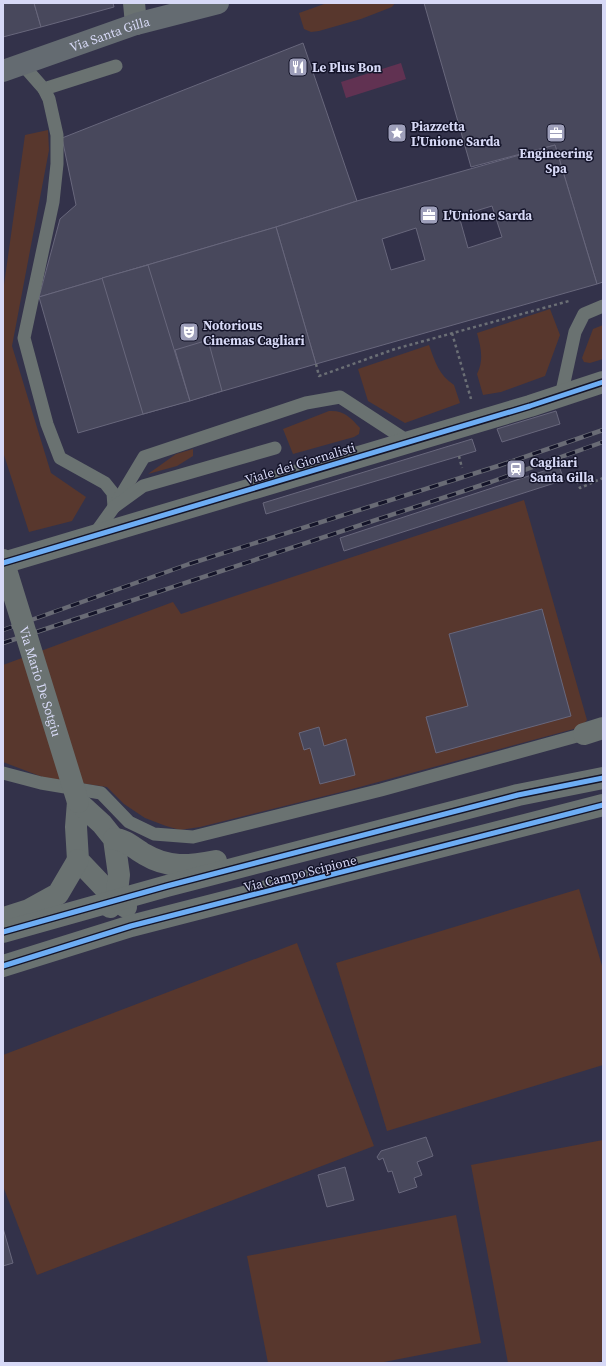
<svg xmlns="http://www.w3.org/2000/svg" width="606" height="1366" font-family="'Source Serif 4',serif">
<rect width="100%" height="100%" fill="#33324a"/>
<g fill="#58372d">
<path d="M 327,3 L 395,3 L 392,7 L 361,19 L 319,31 L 311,32 L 304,29 L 299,13 Z"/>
<path d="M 48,130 L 49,150 L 12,346 L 51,473 L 86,497 L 72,521 L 29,532 L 3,452 L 3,292 L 25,135 Z"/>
<path d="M 550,309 L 560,335 L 545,376 L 501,392 L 483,395 L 477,374 C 484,360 481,348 477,333 Z"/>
<path d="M 603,325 L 603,359 L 590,363 L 584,362 L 582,358 L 593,329 Z"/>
<path d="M 429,345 C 435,362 439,375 454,385 L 460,403 L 405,423 L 368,401 L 358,369 Z"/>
<path d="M 329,411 C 344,410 350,417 360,428 L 359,434 L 354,437 L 293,454 L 283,429 Z"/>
<path d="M 193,449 L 193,456 L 177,466 L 148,474 L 176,454 Z"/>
<path d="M 524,500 L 587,720 L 581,727 L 345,791 L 200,827 L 180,830 L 166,826 L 145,818 L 124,804 L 107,787 L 45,778 L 3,762 L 3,665 L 173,602 L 181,614 Z"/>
<path d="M 579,889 L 603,969 L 603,1065 L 387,1131 L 336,963 Z"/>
<path d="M 297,943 L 374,1146 L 37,1275 L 3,1186 L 3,1055 Z"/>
<path d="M 603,1140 L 603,1361 L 591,1363 L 508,1363 L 471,1165 Z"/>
<path d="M 456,1215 L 481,1343 L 379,1363 L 268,1363 L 247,1256 Z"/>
</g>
<path fill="#613252" d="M 401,63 L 406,79 L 346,98 L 341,82 Z"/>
<g fill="#48485c" stroke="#68677c" fill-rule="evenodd">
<path d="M 3,3 L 34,3 L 41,27 L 3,37 Z"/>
<path d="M 34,3 L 113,3 L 114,7 L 41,27 Z"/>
<path d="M 424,3 L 603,3 L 603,282 L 597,284 L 555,145 L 471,167 Z"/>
<path d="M 303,43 L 357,201 L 276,227 L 39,297 L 60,219 L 76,205 L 62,138 Z"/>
<path d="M 555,145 L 597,284 L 316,364 L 276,227 L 357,201 ZM 492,206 L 502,237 L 468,248 L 459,216 ZM 416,228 L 425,260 L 391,270 L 382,239 Z"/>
<path d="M 276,227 L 316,364 L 78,433 L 39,297 Z"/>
<path d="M 148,265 L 190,401 L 143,414 L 102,278 Z"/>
<path d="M 208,340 L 222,391 L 190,401 L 175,350 Z"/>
<path d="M 556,411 L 560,424 L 502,442 L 497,429 Z"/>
<path d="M 472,439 L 476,451 L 266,514 L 263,503 Z"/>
<path d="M 559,466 L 564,480 L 344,551 L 340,538 Z"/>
<path d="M 542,609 L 571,716 L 436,753 L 426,717 L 468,706 L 449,634 Z"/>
<path d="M 319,727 L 324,746 L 346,739 L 355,775 L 320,784 L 310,748 L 304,750 L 299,733 Z"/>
<path d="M 426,1137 L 433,1156 L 417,1162 L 422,1175 L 414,1178 L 417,1187 L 399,1193 L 392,1171 L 388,1172 L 383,1158 L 379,1160 L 377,1157 L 381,1151 Z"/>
<path d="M 345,1167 L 354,1200 L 327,1207 L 318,1175 Z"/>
<path d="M 3,1228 L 13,1263 L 3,1266 Z"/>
</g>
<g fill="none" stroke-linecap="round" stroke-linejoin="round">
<g stroke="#6b6f75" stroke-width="2.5" stroke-dasharray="3 3" stroke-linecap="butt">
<path d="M 452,333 L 471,399"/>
<path d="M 316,364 L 319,376 L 395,349 L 569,301"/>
<path d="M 459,456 L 462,468"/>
<path d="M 577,481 L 580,488 L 603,478"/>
</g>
<g stroke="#6a7271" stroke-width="13">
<path d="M 22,64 L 44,89 L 116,66"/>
<path d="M 44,89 L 49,99 L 57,135 L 57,164 L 53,202 L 24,338 L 47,424 L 60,458 L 105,483 L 113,493 L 114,507"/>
<path d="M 561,396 L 575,332 L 584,314 L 603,306"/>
<path d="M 114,507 L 144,457 L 306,403 L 340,397 L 409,442"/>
<path d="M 94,535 L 114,507 L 143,486 L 275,448"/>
<path d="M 3,773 L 41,783 L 101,793 L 129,822 L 154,834 L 193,837 L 381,790 L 584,734"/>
</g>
<g stroke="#6a7271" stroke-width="22">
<path d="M 134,3 L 136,24"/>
<path d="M 3,563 L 530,406 L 603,382"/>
<path d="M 584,734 L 603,728"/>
<path d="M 78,802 L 76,827 L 78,860 L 116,900 L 126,907"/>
<path d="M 78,802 L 102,824 L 114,839 L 119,875 L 116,900 L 110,907"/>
<path d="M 114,839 C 125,839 135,849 144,854 C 169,869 189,866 216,861"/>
<path d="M 4,918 L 29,910 L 58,894 L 78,860"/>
<path d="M 3,932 L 167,886 L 518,795 L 603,778"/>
<path d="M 3,966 L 131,926 L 603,805"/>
</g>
<path stroke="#646b71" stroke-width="22" id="s1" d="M 3,71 L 136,24 L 218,3"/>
<defs>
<g id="rail">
<path d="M 3,630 L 189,564 L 498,466 L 603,430"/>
<path d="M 3,643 L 491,482 L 603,442"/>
</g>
</defs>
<use href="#rail" stroke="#696b75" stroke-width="4.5"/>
<use href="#rail" stroke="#141429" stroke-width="3" stroke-dasharray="9" stroke-linecap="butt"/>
<path stroke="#6a7271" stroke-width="22" id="s2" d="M 3,560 L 78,802"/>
<defs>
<g id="cycleway">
<path d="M 3,563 L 530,406 L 603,382"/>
<path d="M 3,932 L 167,886 L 518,795 L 603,778"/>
<path d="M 3,966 L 131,926 L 603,805"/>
</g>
</defs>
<use href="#cycleway" stroke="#141429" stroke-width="8"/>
<use href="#cycleway" stroke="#6dadf4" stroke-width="5"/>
</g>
<defs>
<symbol id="restaurant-square" viewBox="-11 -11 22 22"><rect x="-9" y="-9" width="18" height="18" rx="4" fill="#9e9fba" stroke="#141429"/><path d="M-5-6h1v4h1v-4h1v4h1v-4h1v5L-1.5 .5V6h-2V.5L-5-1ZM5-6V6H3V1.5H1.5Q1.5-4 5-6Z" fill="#fff"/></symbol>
<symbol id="sight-square" viewBox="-11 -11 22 22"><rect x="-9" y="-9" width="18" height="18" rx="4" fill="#9e9fba" stroke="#141429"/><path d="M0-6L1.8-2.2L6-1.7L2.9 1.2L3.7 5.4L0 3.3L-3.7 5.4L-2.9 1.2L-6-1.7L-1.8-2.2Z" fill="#fff"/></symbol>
<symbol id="office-square" viewBox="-11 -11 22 22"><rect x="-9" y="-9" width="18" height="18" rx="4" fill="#9e9fba" stroke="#141429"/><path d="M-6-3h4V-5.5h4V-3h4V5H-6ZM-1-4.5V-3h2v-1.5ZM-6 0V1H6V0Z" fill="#fff"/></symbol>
<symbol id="theatre-square" viewBox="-11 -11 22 22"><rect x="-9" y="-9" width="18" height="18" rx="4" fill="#9e9fba" stroke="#141429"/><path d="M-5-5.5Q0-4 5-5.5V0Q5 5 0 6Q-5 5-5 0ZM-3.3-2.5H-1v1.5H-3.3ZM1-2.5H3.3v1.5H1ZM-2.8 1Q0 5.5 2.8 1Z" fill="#fff"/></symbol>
<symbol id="station-square" viewBox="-11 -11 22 22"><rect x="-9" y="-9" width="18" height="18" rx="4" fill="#9e9fba" stroke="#141429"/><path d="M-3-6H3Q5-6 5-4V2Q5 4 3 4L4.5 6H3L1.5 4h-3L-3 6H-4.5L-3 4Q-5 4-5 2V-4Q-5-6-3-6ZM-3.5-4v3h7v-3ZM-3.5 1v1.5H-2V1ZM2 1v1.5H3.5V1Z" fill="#fff"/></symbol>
</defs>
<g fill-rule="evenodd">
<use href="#restaurant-square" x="287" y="56" width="22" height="22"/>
<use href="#sight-square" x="386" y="122" width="22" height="22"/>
<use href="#office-square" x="545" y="122" width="22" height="22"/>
<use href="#office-square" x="418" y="204" width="22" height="22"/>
<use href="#theatre-square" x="178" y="321" width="22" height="22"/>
<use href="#station-square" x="505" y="458" width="22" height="22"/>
</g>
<g text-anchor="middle" stroke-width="3" stroke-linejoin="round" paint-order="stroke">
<g font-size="13" fill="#d7d9f6" stroke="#141429">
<text dy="5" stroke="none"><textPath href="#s1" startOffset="113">Via Santa Gilla</textPath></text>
<text transform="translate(300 463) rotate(-17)" y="5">Viale dei Giornalisti</text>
<text dy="5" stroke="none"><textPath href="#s2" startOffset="127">Via Mario De Sotgiu</textPath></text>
<text transform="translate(300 873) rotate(-14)" y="5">Via Campo Scipione</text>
</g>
<g font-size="13" font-weight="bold" fill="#d7d9f6" stroke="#141429" text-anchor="start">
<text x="312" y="72">Le Plus Bon</text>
<text x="411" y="131">Piazzetta<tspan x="411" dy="15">L'Unione Sarda</tspan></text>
<text x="556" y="158" text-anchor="middle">Engineering<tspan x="556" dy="15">Spa</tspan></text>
<text x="443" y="220">L'Unione Sarda</text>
<text x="203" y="330">Notorious<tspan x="203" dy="15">Cinemas Cagliari</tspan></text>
<text x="530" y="467">Cagliari<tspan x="530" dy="15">Santa Gilla</tspan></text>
</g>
</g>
<rect width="606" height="1366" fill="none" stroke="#d7d9f6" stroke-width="8"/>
</svg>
